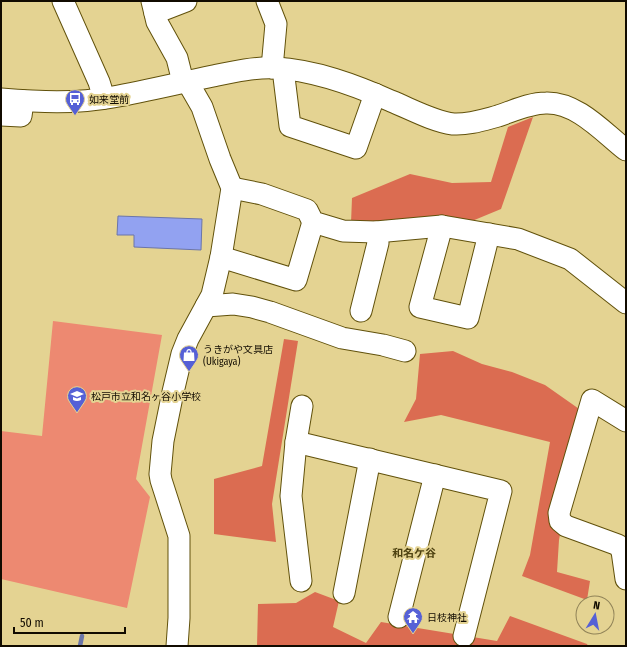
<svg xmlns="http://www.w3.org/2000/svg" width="627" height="647" font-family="'Fira Sans Condensed','Noto Sans JP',sans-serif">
<rect width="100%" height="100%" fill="#e4d392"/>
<path fill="#ed8971" d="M 53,321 L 162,335 L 136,479 L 150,497 L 127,608 L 1,579 L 1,431 L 42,436 Z"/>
<g fill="#db6c51">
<path d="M 533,117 L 501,209 L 472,221 L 379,224 L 351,223 L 352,198 L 410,174 L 452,183 L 491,182 L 508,127 Z"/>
<path d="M 284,339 L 298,341 L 272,504 L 276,542 L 214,534 L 214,479 L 262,466 Z"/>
<path d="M 453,351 L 482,364 L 512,372 L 545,385 L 582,411 L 559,540 L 557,572 L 590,581 L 587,600 L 522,576 L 530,555 L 550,442 L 441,415 L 404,422 L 416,399 L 420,354 Z"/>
<path d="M 315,592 L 339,601 L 333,627 L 366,643 L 381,622 L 497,641 L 510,616 L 587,644 L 588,646 L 257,646 L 258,604 L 296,603 Z"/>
</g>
<path fill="#92a2f1" stroke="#6b75a9" d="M 118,216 L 202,219 L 201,250 L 134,247 L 134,235 L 117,235 Z"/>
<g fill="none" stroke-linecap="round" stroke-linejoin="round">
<path stroke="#6b75a9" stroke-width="4.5" d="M 80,646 L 82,636"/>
<defs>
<g id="minor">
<path d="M 63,1 L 99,82 L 104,98"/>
<path d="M 152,1 L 157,22 L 177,58 L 183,82"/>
<path d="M 267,1 L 276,24 L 272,68"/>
<path d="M 155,13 L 186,1"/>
<path d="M 283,69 L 290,126 L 356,148 L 375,94"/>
<path d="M 1,99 C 38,102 76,104 113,97 C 146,91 179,83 213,76 C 232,72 254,67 275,68 C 315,70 355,85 391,101 C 411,109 432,121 453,124 C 468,125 483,120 498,116 C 513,111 530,103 546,103 C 577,102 603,132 626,150"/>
<path d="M 1,115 L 21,116 L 23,101"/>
<path d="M 232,188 L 262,194 L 307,210 L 313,222 L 343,231 L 376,232 L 442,226 L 518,239 L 570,259 L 626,303"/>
<path d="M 442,226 L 420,307 L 468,318 L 489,234"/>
<path d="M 221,257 L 296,280 L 313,222"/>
<path d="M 206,306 L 233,304 L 252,307 L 270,312 L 342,338 L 383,345 L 405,351"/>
<path d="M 361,311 L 378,243 L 376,232"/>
<path d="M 626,421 L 592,400 L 559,513 L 560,521 L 566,526 L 618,545 L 622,551 L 626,579"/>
<path d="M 296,442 L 501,491 L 464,636"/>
<path d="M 301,581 L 291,496 L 296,442 L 302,406"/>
<path d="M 344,593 L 370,459"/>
<path d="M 399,617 L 435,475"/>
<path d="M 177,646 L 179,618 L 179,536 L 161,480 L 160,474 L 163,441 L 173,392 L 182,354 L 188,339 L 212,295 L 221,257 L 232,188 L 220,159 L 202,107 L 187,81"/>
</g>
</defs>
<use href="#minor" stroke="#61510b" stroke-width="23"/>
<use href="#minor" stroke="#fff" stroke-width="21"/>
</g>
<defs>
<symbol id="bus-pin" viewBox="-11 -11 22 30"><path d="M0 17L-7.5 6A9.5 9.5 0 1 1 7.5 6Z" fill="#5560d6" stroke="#e4d392"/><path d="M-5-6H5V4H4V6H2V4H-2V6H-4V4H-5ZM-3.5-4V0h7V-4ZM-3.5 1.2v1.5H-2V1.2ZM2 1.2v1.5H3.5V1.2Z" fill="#fff"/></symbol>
<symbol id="shop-pin" viewBox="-11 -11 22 30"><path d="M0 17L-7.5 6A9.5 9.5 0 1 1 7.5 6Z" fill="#5560d6" stroke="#e4d392"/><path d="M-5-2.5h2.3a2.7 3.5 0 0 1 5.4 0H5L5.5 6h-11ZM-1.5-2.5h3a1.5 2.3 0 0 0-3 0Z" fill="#fff"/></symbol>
<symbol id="school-pin" viewBox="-11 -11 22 30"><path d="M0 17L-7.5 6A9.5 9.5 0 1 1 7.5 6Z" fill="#5560d6" stroke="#e4d392"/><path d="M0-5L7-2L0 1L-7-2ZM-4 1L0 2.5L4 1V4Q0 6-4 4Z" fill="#fff"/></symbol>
<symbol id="temple-pin" viewBox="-11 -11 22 30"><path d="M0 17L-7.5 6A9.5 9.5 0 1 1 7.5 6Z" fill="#5560d6" stroke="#e4d392"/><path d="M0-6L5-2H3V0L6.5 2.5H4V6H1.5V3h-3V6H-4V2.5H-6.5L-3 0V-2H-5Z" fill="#fff"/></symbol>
</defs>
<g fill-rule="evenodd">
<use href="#bus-pin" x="64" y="88" width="22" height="30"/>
<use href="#shop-pin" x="178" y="344" width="22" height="30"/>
<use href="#school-pin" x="66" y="385" width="22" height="30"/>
<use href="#temple-pin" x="402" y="606" width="22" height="30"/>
</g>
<g text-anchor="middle" stroke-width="4" stroke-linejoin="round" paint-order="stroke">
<g font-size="10" fill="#110b00" stroke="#e4d392" text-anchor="start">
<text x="89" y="103">如来堂前</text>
<text x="203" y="353">うきがや文具店<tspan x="203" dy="12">(Ukigaya)</tspan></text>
<text x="91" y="400">松戸市立和名ヶ谷小学校</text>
<text x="427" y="621">日枝神社</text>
</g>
<g font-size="11" font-weight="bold" fill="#4e4211" stroke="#e4d392">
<text x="414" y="557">和名ケ谷</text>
</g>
</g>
<rect width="627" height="647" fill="none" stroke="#110b00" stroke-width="4"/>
<g transform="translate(595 615) rotate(10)"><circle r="19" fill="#e4d392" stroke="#908358"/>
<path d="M0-3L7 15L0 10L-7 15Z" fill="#5560d6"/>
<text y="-6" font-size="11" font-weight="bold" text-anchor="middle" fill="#110b00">N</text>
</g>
<path d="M14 627v6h111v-6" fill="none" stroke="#110b00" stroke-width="2"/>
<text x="20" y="627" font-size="12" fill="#110b00" stroke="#e4d392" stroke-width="3" paint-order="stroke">50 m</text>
</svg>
